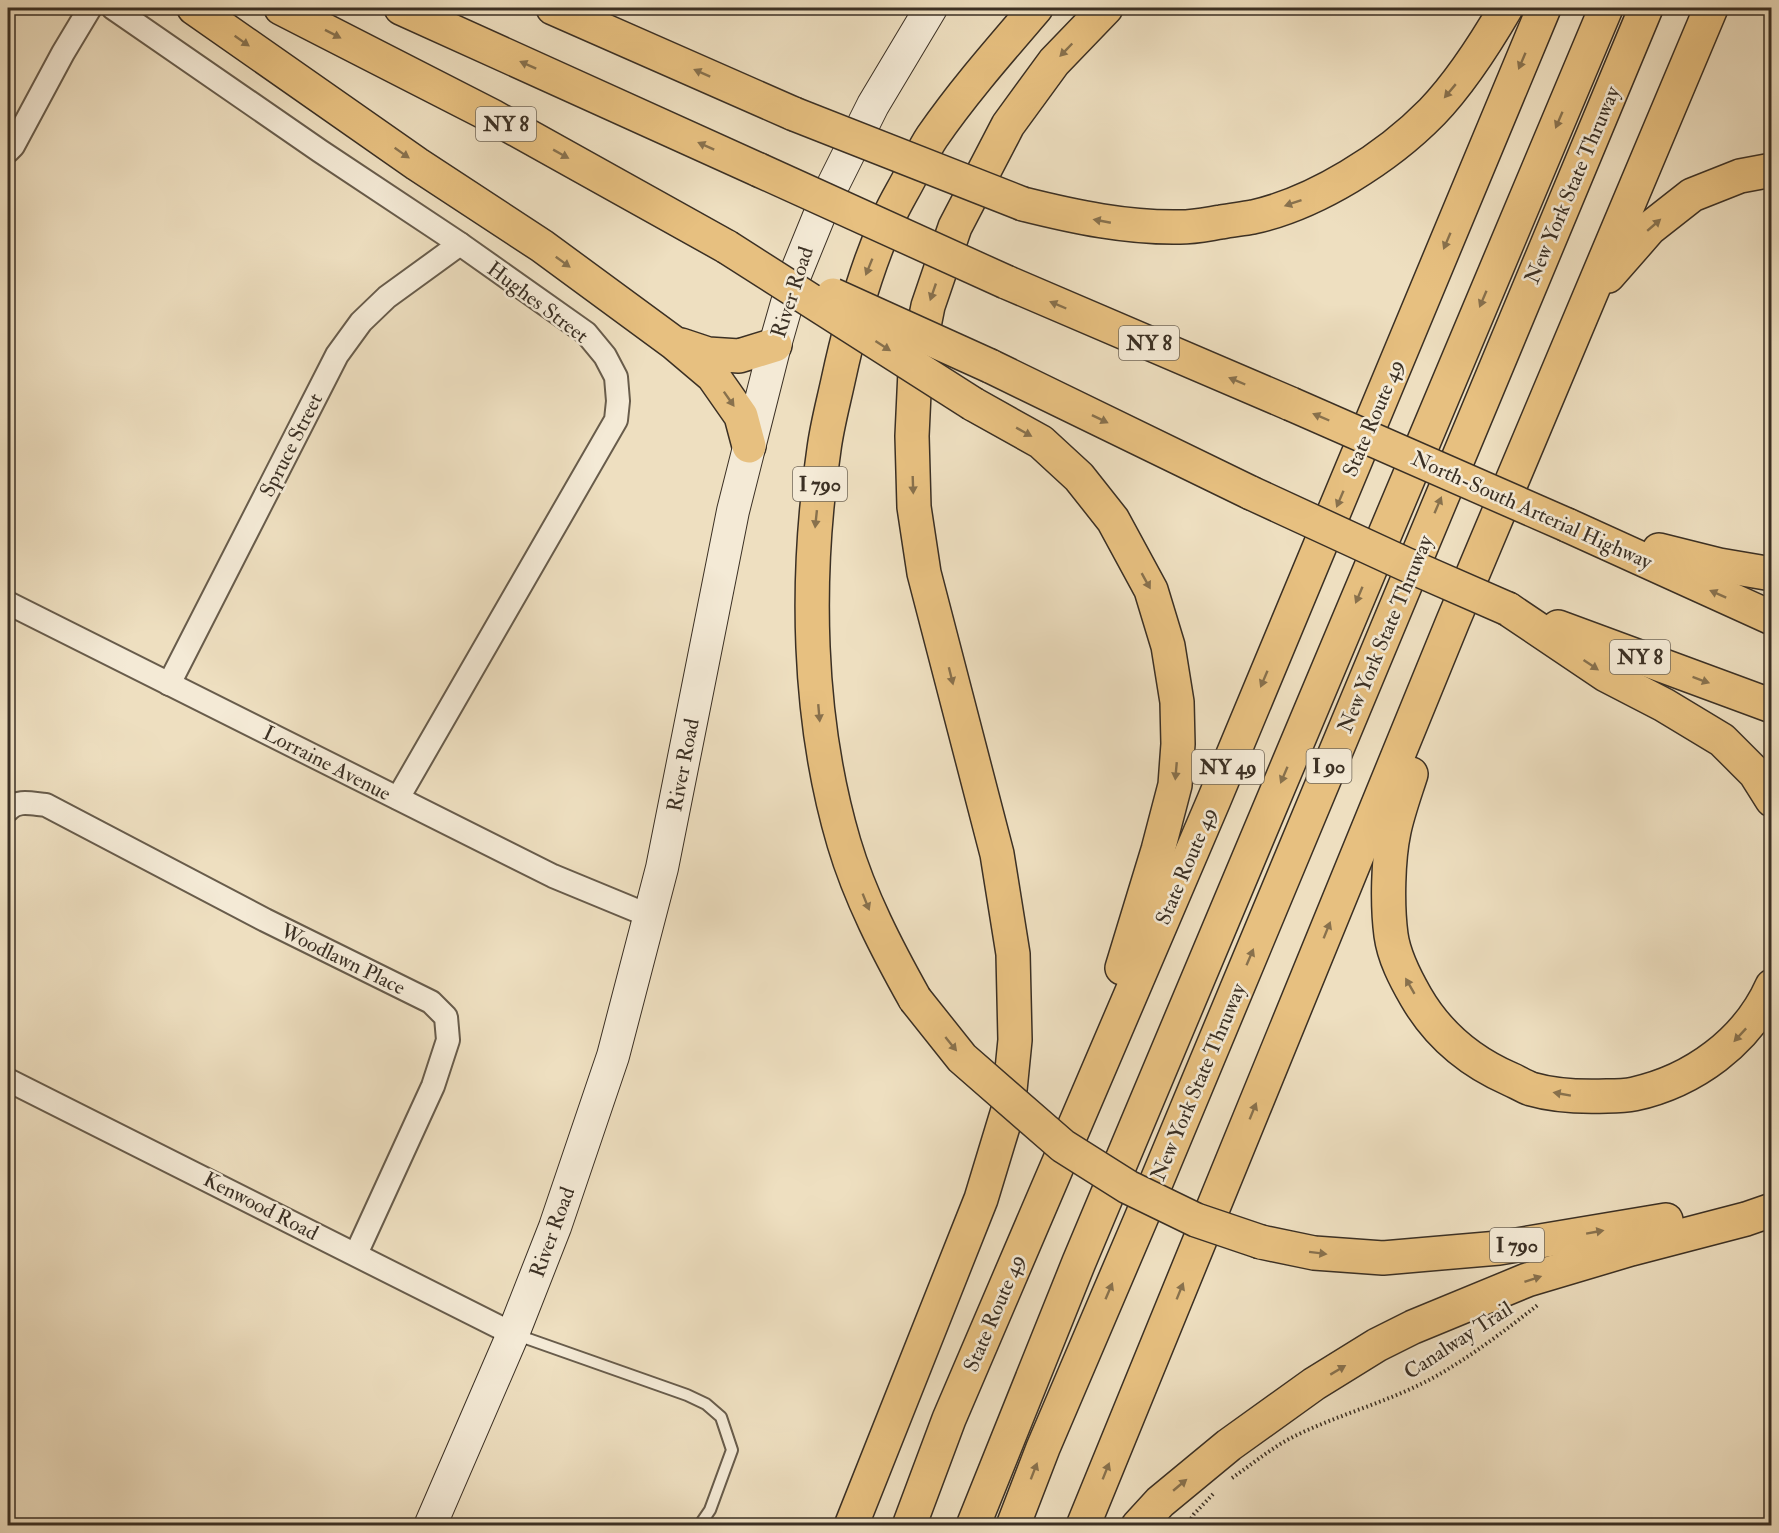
<svg xmlns="http://www.w3.org/2000/svg" width="1779" height="1533" font-family="'IM FELL Double Pica',serif">
<rect width="100%" height="100%" fill="#eedfc0"/>
<filter id="stains"><feTurbulence type="fractalNoise" baseFrequency=".00333" numOctaves="4"/><feColorMatrix values="0 0 0 0 .2 0 0 0 0 .09 0 0 0 0 .02 0 0 0 .5 -.17"/></filter>
<radialGradient id="worn" r=".72"><stop offset=".6" stop-color="#630" stop-opacity="0"/><stop offset="1" stop-color="#630" stop-opacity=".3"/></radialGradient>
<g fill="none" stroke-linecap="round" stroke-linejoin="round">
<defs>
<path id="service" d="M 517,1335 L 687,1395 L 706,1404 L 721,1417 L 732,1450 L 710,1510 L 699,1526"/>
<g id="minor">
<path d="M 113,8 L 320,151 L 460,244 L 586,333 L 605,356 L 616,377 L 618,401 L 616,420 L 398,798"/>
<path d="M 8,151 L 13,146 L 63,53 L 90,8"/>
<path d="M 8,603 L 553,876 L 650,916"/>
<path d="M 169,684 L 337,355 L 361,322 L 387,297 L 460,244"/>
<path d="M 8,810 C 17,799 33,804 46,805 L 265,920 L 431,1002 L 446,1017 L 448,1040 L 433,1086 L 356,1254"/>
<path d="M 8,1080 L 513,1334"/>
</g>
<path id="secondary" d="M 430,1526 L 513,1334 L 555,1227 L 613,1056 L 662,868 L 733,511 L 775,345 L 795,275 L 826,199 L 873,105 L 931,8"/>
<g id="motorway">
<path d="M 194,8 L 417,164 L 542,246 L 674,343 L 713,376 L 741,416 L 749,446"/>
<path d="M 281,8 L 492,116 L 727,247"/>
<path d="M 401,8 L 759,170"/>
<path d="M 553,8 L 794,114"/>
<path d="M 1023,204 C 1075,217 1127,228 1180,227 C 1194,227 1208,224 1221,222 C 1232,220 1242,219 1253,217 C 1316,203 1387,158 1432,112 C 1461,82 1485,44 1506,8"/>
<path d="M 1608,276 L 1650,228 L 1692,195 L 1740,176 L 1772,170"/>
<path d="M 1006,282 L 1291,404"/>
<path d="M 681,345 L 708,354 L 739,356 L 775,345"/>
<path d="M 990,366 L 1251,493"/>
<path d="M 973,404 L 1041,442 L 1079,477 L 1113,520 L 1151,590 L 1168,646 L 1177,702 L 1178,744 L 1175,785 L 1158,850 L 1122,968"/>
<path d="M 1567,525 L 1772,618"/>
<path d="M 1659,550 L 1719,565 L 1772,574"/>
<path d="M 1508,609 L 1606,675 L 1664,705 L 1722,740 L 1755,773 L 1772,800"/>
<path d="M 1558,627 L 1772,706"/>
<path d="M 1411,774 C 1405,793 1398,812 1394,831 C 1388,859 1387,905 1391,935 C 1394,957 1405,978 1416,997 C 1438,1035 1471,1062 1510,1079 C 1517,1082 1523,1086 1531,1089 C 1555,1096 1582,1097 1607,1096 C 1616,1096 1625,1096 1634,1094 C 1693,1081 1747,1042 1772,986"/>
<path d="M 915,999 C 887,949 860,897 844,843 C 807,718 805,577 824,449 C 827,426 833,404 838,381 C 850,325 865,270 889,217 C 895,203 904,189 911,175 C 918,163 924,149 932,137 C 963,92 1000,50 1036,8"/>
<path d="M 1261,1242 L 1314,1253 L 1383,1258 L 1499,1248 L 1666,1220"/>
<path d="M 851,1526 L 981,1199 L 1008,1110 L 1015,1040 L 1013,954 L 997,854 L 924,573 L 914,507 L 912,436 L 915,371 L 928,306 L 955,227 L 1008,125 L 1054,62 L 1106,8"/>
<path d="M 909,1526 L 949,1419 L 1214,800 L 1544,8"/>
<path d="M 973,1526 L 1079,1262 L 1606,8"/>
<path d="M 1013,1526 L 1043,1448 L 1140,1221 L 1646,8"/>
<path d="M 1083,1526 L 1453,621 L 1711,8"/>
<path d="M 1138,1526 L 1160,1502 L 1229,1445 L 1314,1384 L 1377,1345 L 1413,1327 L 1527,1280 L 1631,1249 L 1746,1219 L 1772,1210"/>
</g>
</defs>
<use href="#service" stroke="#685c4b" stroke-width="14"/>
<use href="#minor" stroke="#685c4b" stroke-width="26"/>
<use href="#secondary" stroke="#3b3024" stroke-width="34"/>
<use href="#motorway" stroke="#3b3024" stroke-width="36"/>
<g stroke="#3b3024" stroke-width="4" stroke-dasharray="1.5 3" stroke-linecap="butt">
<path d="M 1232,1478 C 1251,1465 1269,1450 1289,1439 C 1337,1414 1391,1402 1438,1375 C 1473,1355 1507,1329 1539,1304"/>
<path d="M 1186,1526 L 1194,1514 L 1213,1494"/>
</g>
<use href="#service" stroke="#f4ead6" stroke-width="10"/>
<use href="#minor" stroke="#f4ead6" stroke-width="22"/>
<use href="#secondary" stroke="#f4ead6" stroke-width="32"/>
<use href="#motorway" stroke="#e7c080" stroke-width="33"/>
<defs>
<g id="motorway-bridge">
<path d="M 794,114 L 1023,204"/>
<path d="M 759,170 L 1006,282"/>
<path d="M 727,247 L 973,404"/>
<path d="M 833,295 L 990,366"/>
<path d="M 1291,404 L 1567,525"/>
<path d="M 1251,493 L 1405,564 L 1508,609"/>
<path d="M 915,999 L 962,1058 L 1063,1146 L 1128,1187 L 1196,1220 L 1261,1242"/>
</g>
</defs>
<use href="#motorway-bridge" stroke="#3b3024" stroke-width="36" stroke-linecap="butt"/>
<use href="#motorway-bridge" stroke="#e7c080" stroke-width="33"/>
</g>
<defs><path id="oneway-solid" d="M-6-.8H1V-3.2L6.5 0L1 3.2V.8H-6Z" transform="scale(1.5)"/></defs>
<g fill="#88714d">
<use href="#oneway-solid" transform="translate(333 34) rotate(27)"/>
<use href="#oneway-solid" transform="translate(242 41) rotate(35)"/>
<use href="#oneway-solid" transform="translate(1066 50) rotate(134)"/>
<use href="#oneway-solid" transform="translate(1522 61) rotate(113)"/>
<use href="#oneway-solid" transform="translate(528 65) rotate(-156)"/>
<use href="#oneway-solid" transform="translate(702 73) rotate(-156)"/>
<use href="#oneway-solid" transform="translate(1450 91) rotate(130)"/>
<use href="#oneway-solid" transform="translate(1559 120) rotate(113)"/>
<use href="#oneway-solid" transform="translate(706 146) rotate(-156)"/>
<use href="#oneway-solid" transform="translate(402 153) rotate(35)"/>
<use href="#oneway-solid" transform="translate(561 154) rotate(29)"/>
<use href="#oneway-solid" transform="translate(1293 203) rotate(161)"/>
<use href="#oneway-solid" transform="translate(1102 221) rotate(-169)"/>
<use href="#oneway-solid" transform="translate(1654 225) rotate(-41)"/>
<use href="#oneway-solid" transform="translate(1447 241) rotate(113)"/>
<use href="#oneway-solid" transform="translate(563 262) rotate(36)"/>
<use href="#oneway-solid" transform="translate(869 267) rotate(112)"/>
<use href="#oneway-solid" transform="translate(933 292) rotate(109)"/>
<use href="#oneway-solid" transform="translate(1483 299) rotate(113)"/>
<use href="#oneway-solid" transform="translate(1058 305) rotate(-157)"/>
<use href="#oneway-solid" transform="translate(883 346) rotate(33)"/>
<use href="#oneway-solid" transform="translate(1237 381) rotate(-157)"/>
<use href="#oneway-solid" transform="translate(729 399) rotate(55)"/>
<use href="#oneway-solid" transform="translate(1321 417) rotate(-157)"/>
<use href="#oneway-solid" transform="translate(1100 419) rotate(26)"/>
<use href="#oneway-solid" transform="translate(1024 432) rotate(29)"/>
<use href="#oneway-solid" transform="translate(913 485) rotate(88)"/>
<use href="#oneway-solid" transform="translate(1340 499) rotate(113)"/>
<use href="#oneway-solid" transform="translate(1438 505) rotate(-67)"/>
<use href="#oneway-solid" transform="translate(816 519) rotate(96)"/>
<use href="#oneway-solid" transform="translate(1146 581) rotate(61)"/>
<use href="#oneway-solid" transform="translate(1718 594) rotate(-156)"/>
<use href="#oneway-solid" transform="translate(1359 595) rotate(113)"/>
<use href="#oneway-solid" transform="translate(1591 665) rotate(34)"/>
<use href="#oneway-solid" transform="translate(951 676) rotate(76)"/>
<use href="#oneway-solid" transform="translate(1264 679) rotate(113)"/>
<use href="#oneway-solid" transform="translate(1701 680) rotate(20)"/>
<use href="#oneway-solid" transform="translate(819 713) rotate(85)"/>
<use href="#oneway-solid" transform="translate(1176 771) rotate(95)"/>
<use href="#oneway-solid" transform="translate(1284 775) rotate(113)"/>
<use href="#oneway-solid" transform="translate(866 902) rotate(68)"/>
<use href="#oneway-solid" transform="translate(1327 930) rotate(-68)"/>
<use href="#oneway-solid" transform="translate(1250 957) rotate(-67)"/>
<use href="#oneway-solid" transform="translate(1410 986) rotate(-120)"/>
<use href="#oneway-solid" transform="translate(1740 1035) rotate(133)"/>
<use href="#oneway-solid" transform="translate(951 1044) rotate(51)"/>
<use href="#oneway-solid" transform="translate(1562 1094) rotate(-170)"/>
<use href="#oneway-solid" transform="translate(1253 1111) rotate(-68)"/>
<use href="#oneway-solid" transform="translate(1595 1232) rotate(-10)"/>
<use href="#oneway-solid" transform="translate(1318 1253) rotate(7)"/>
<use href="#oneway-solid" transform="translate(1533 1279) rotate(-18)"/>
<use href="#oneway-solid" transform="translate(1109 1291) rotate(-67)"/>
<use href="#oneway-solid" transform="translate(1180 1291) rotate(-68)"/>
<use href="#oneway-solid" transform="translate(1338 1370) rotate(-31)"/>
<use href="#oneway-solid" transform="translate(1034 1471) rotate(-69)"/>
<use href="#oneway-solid" transform="translate(1106 1471) rotate(-68)"/>
<use href="#oneway-solid" transform="translate(1180 1485) rotate(-40)"/>
</g>
<g text-anchor="middle" stroke-width="5" stroke-linejoin="round" paint-order="stroke">
<g fill="#f4ead6" stroke="#726859" stroke-width="1.5">
<rect x="476" y="107" width="60" height="34" rx="4.5"/>
<rect x="1119" y="326" width="60" height="34" rx="4.5"/>
<rect x="793" y="467" width="54" height="34" rx="4.5"/>
<rect x="1610" y="640" width="60" height="34" rx="4.5"/>
<rect x="1306.5" y="749" width="45" height="34" rx="4.5"/>
<rect x="1192" y="750" width="72" height="34" rx="4.5"/>
<rect x="1490" y="1228" width="54" height="34" rx="4.5"/>
</g>
<g font-size="20" font-weight="bold" fill="#3b3024">
<text x="506" y="131">NY 8</text>
<text x="1149" y="350">NY 8</text>
<text x="820" y="491">I 790</text>
<text x="1640" y="664">NY 8</text>
<text x="1329" y="773">I 90</text>
<text x="1228" y="774">NY 49</text>
<text x="1517" y="1252">I 790</text>
</g>
<g font-size="21" fill="#3b3024" stroke="#f4ead6">
<text transform="translate(1572 185) rotate(-67)" y="7">New York State Thruway</text>
<text transform="translate(792 292) rotate(-72)" y="7">River Road</text>
<text transform="translate(538 302) rotate(37)" y="7">Hughes Street</text>
<text transform="translate(1373 418) rotate(-67)" y="7">State Route 49</text>
<text transform="translate(291 445) rotate(-63)" y="7">Spruce Street</text>
<text transform="translate(1532 510) rotate(24)" y="7">North-South Arterial Highway</text>
<text transform="translate(1385 634) rotate(-67)" y="7">New York State Thruway</text>
<text transform="translate(327 763) rotate(27)" y="7">Lorraine Avenue</text>
<text transform="translate(683 765) rotate(-79)" y="7">River Road</text>
<text transform="translate(1186 866) rotate(-67)" y="7">State Route 49</text>
<text transform="translate(343 959) rotate(26)" y="7">Woodlawn Place</text>
<text transform="translate(1198 1082) rotate(-67)" y="7">New York State Thruway</text>
<text transform="translate(261 1206) rotate(27)" y="7">Kenwood Road</text>
<text transform="translate(552 1232) rotate(-70)" y="7">River Road</text>
<text transform="translate(994 1313) rotate(-67)" y="7">State Route 49</text>
<text transform="translate(1458 1340) rotate(-33)" y="7">Canalway Trail</text>
</g>
</g>
<rect width="1779" height="1533" fill="none" stroke="#eedfc0" stroke-width="30"/>
<rect x="9" y="9" width="1761" height="1515" fill="none" stroke="#3b3024" stroke-width="3"/>
<rect x="15" y="15" width="1749" height="1503" fill="none" stroke="#3b3024" stroke-width="1.5"/>
<rect width="100%" height="100%" filter="url(#stains)"/>
<rect width="100%" height="100%" fill="url(#worn)"/>
</svg>
